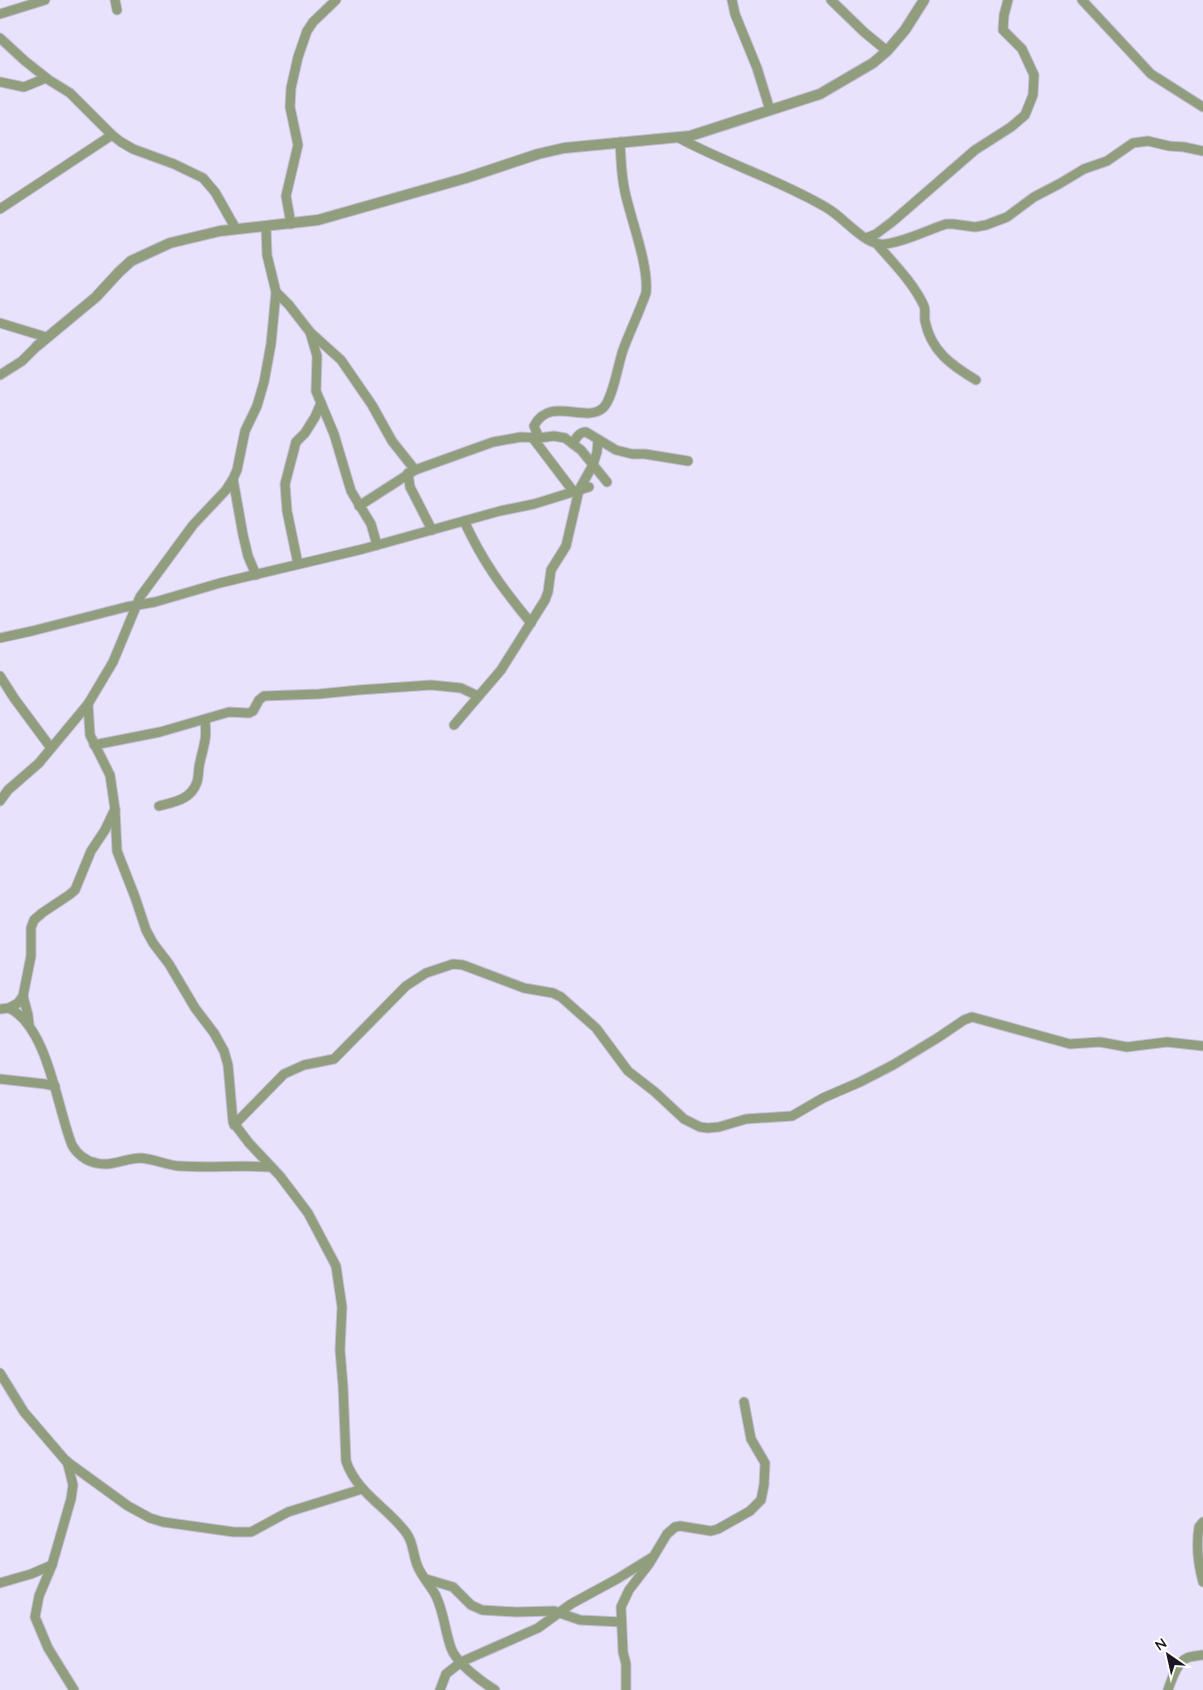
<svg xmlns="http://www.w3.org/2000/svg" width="1203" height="1690" font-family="Quicksand,sans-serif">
<rect width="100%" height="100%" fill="#e9e2fd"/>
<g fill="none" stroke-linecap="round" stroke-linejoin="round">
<defs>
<g id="minor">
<path d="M 115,0 L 117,10"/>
<path d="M 732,0 L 735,14 L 757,68 L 770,110"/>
<path d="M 831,0 L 864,32 L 887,51"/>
<path d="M 1082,0 L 1151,74 L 1203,107"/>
<path d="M 0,14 L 45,0"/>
<path d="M 0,38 L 25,61 L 49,80 L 70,93 L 112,135 L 121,142 L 133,149 L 174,164 L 203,178 L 215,192 L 236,229"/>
<path d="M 0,82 L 24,87 L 46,78"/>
<path d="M 679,138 C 727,164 780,180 827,208 C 843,217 862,242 880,244 C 895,246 930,229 946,224 L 953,224 L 975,227 L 986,225 L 1007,217 L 1034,197 L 1059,184 L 1084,169 L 1107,161 L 1133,143 L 1148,141 L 1169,146 L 1184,147 L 1203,151"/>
<path d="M 0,209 L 112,135"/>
<path d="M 291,224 L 286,196 L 298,145 L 290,107 L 291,88 L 298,57 L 307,31 L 313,22 L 336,0"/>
<path d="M 866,238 L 876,234 L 892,222 L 975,150 L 1011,127 L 1025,115 L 1033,95 L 1034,75 L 1022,49 L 1003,30 L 1004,15 L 1008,0"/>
<path d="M 877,244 C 893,263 913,282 924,306 C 926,310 924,316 925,321 C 931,351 951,365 976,380"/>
<path d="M 276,292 L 289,305 L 310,332 L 341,360 L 372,405 L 392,441 L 415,470"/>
<path d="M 0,323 L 46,337"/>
<path d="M 310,332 L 317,356 L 316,391 L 334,434 L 351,491 L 371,524 L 377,545"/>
<path d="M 0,375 L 22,361 L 37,346"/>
<path d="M 532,437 L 573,491"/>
<path d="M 539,438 L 534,426 C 550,395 585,424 603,408 C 613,399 618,364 623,350 C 630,331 639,313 646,293 C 649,265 631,220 625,192 C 621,175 621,158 620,142"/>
<path d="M 573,444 C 576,438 579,432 586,432 L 616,450 L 632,454 L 645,454 L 688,461"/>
<path d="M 408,473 L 410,487 L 432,530"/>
<path d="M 233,479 L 243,535 L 248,556 L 256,575"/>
<path d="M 359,506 L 415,470 L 493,442 L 521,437 L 539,438 L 554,436 L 565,438 L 581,450 L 607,482"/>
<path d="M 464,521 C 483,562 502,588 531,623"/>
<path d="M 298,564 L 287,511 L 285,484 L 296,442 L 305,433 L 315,417 L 321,403"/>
<path d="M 0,638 L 32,631 L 126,607 L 155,602 L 220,583 L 363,549 L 500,511 L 534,504 L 589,487"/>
<path d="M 0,676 L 14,698 L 51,748"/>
<path d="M 454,725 L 501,670 L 545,600 L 548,592 L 551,570 L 566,546 L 579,490 L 593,465 L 597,452 L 598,440"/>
<path d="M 94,745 L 160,732 L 229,712 L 249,713 L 253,711 L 259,700 L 264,696 L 319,694 L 359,690 L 431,685 L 461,688 L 478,696"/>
<path d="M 0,801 L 8,790 L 39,763 L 88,704 L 113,662 L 140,597 L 193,525 L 226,490 L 233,479 L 237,470 L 245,431 L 257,406 L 264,382 L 271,344 L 276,292 L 267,255 L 266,226"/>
<path d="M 159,806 C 174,802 191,800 197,782 C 199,776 198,769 200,762 C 204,744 207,740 205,720"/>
<path d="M 115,809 L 117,851 L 135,897 L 146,930 L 153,943 L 169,964 L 195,1008 L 214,1033 L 224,1051 L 228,1065 L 233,1122 L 249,1143 L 280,1176 L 308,1213 L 336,1266 L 342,1307 L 340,1350 L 343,1386 L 346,1461 C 357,1494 389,1508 407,1534 C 414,1544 413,1557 418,1567 C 422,1577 431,1586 436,1596 C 444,1613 445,1631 451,1648 C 456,1663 482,1682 495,1690"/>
<path d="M 23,996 L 28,1015 L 29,1024"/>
<path d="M 9,1008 C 48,1027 57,1108 72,1145 C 77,1154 86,1161 96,1163 C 112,1167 126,1158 141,1158 C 154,1159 166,1165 179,1166 C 210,1168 241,1165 271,1167"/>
<path d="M 0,1009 L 9,1008 L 18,1003 L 23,996 L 31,956 L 31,928 L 34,920 L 42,913 L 69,895 L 75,890 L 91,851 L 105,830 L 115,809 L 110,775 L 90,735 L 88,704"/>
<path d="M 0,1079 L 45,1084 L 55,1086"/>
<path d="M 234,1125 L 284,1074 L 304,1065 L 334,1059 L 406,986 L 426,973 L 453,964 L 463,965 L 524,988 L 553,993 L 561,997 L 596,1028 L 628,1071 L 655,1092 L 684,1119 L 700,1127 L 708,1128 L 719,1127 L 746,1119 L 792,1116 L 823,1098 L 860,1082 L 893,1065 L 939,1037 L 964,1020 L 972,1017 L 1070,1044 L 1100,1042 L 1127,1047 L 1167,1042 L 1203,1046"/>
<path d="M 0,1373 L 24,1412 L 66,1461 L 128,1506 L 150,1518 L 163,1522 L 234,1532 L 251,1532 L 288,1512 L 362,1489"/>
<path d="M 67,1461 L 73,1485 L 71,1499 L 52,1565 L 39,1596 L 35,1617 L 48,1648 L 74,1690"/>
<path d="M 1203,1522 L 1199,1527 C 1196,1546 1198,1564 1203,1582"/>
<path d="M 426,1579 L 453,1587 L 471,1605 L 482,1610 L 516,1612 L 554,1611 L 580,1620 L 621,1622"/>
<path d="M 0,1583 L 31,1574 L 52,1565"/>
<path d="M 440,1690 L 446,1674 L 461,1662 L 538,1628 L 571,1604 L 617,1579 L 651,1558"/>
<path d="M 626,1690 L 626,1664 L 623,1652 L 621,1607 L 629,1590 L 649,1564 L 667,1534 L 675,1527 L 680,1526 L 711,1531 L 718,1529 L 750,1511 L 761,1500 L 764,1485 L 765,1463 L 751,1439 L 744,1402"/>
<path d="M 1168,1690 C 1171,1681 1177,1662 1187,1658 C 1191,1656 1198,1656 1203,1655"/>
</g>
<path id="tertiary" d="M 37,346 L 96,297 L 119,272 L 131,261 L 170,243 L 220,231 L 318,220 L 466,178 L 538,154 L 564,148 L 690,136 L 820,94 L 873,63 L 887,51 L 905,30 L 924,0"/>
</defs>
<use href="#minor" stroke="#c4bdd6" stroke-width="11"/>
<use href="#tertiary" stroke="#c4bdd6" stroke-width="12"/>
<use href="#minor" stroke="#909e7d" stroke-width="9"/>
<use href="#tertiary" stroke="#909e7d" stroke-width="10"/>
</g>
<g transform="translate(1168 1655) rotate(326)" stroke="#ffffff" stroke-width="4" paint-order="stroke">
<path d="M0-4L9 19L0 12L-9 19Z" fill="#1a1723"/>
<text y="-8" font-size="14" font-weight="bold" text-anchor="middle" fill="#1a1723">N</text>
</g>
</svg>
